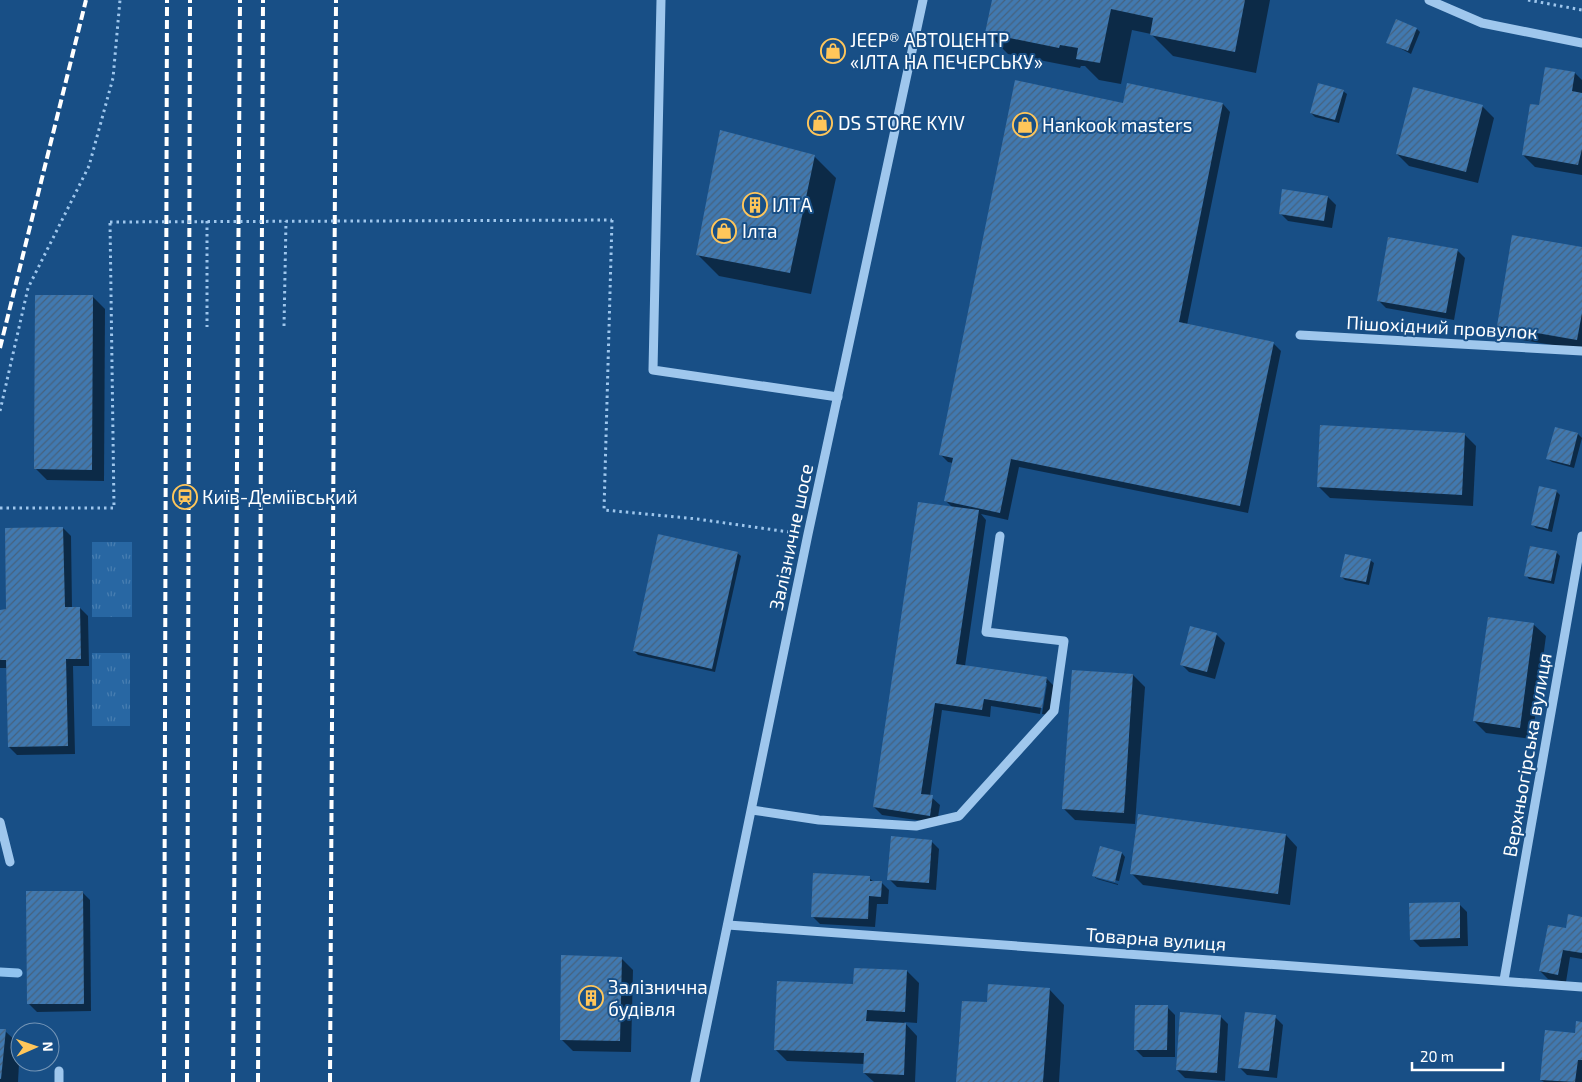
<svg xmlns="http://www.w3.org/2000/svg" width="1582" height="1082" font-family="'Exo 2',sans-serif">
<defs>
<pattern id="grass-tufts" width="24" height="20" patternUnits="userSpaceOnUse" patternTransform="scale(1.25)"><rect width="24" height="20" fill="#2867a3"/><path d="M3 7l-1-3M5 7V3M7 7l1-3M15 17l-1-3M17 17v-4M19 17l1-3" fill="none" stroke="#487eb1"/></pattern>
<pattern id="building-hatch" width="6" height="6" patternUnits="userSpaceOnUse" patternTransform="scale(1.25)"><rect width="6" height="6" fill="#4179b0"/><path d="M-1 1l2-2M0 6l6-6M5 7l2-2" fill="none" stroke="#46627e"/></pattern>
</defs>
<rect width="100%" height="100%" fill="#184f86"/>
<g fill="url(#grass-tufts)">
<rect x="92" y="542" width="40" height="75"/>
<rect x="92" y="653" width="38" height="73"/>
</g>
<g fill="#0007">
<path d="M 993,0 L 1270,0 L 1256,73 L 1173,56 L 1151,34 L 1132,30 L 1121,84 L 1099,80 L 1085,66 L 1081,66 L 1080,68 L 1008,54 L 987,33 Z"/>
<path d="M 1417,29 L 1420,32 L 1411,54 L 1388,42 Z"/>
<path d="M 1546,68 L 1575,73 L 1582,80 L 1582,175 L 1535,167 L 1523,155 L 1540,106 Z"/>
<path d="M 1343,91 L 1347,94 L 1339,123 L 1315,117 L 1311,113 Z"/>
<path d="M 1124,104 L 1223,104 L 1230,112 L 1187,325 L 1273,343 L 1281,351 L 1248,513 L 1019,467 L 1008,520 L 981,514 L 986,520 L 965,666 L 1046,678 L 1054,686 L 1049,715 L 1042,714 L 1047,683 L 1045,683 L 1040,714 L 991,706 L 990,717 L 942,710 L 930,796 L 940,805 L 937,823 L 882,815 L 874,807 L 953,508 L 946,501 L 953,463 L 948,462 L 940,454 Z"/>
<path d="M 1482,106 L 1494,118 L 1478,183 L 1409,166 L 1397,154 Z"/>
<path d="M 814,156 L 836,178 L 811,294 L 719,276 L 698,255 Z"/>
<path d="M 1328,197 L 1336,205 L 1332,228 L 1288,221 L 1280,213 Z"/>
<path d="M 1582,248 L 1582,350 L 1510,338 L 1498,326 Z"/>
<path d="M 1457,250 L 1465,258 L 1454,320 L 1386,308 L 1378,300 Z"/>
<path d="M 93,297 L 105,309 L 104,481 L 47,480 L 35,468 Z"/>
<path d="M 1556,429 L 1578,434 L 1582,438 L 1574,468 L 1552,462 L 1548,459 Z"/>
<path d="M 1464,434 L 1476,446 L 1473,506 L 1330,498 L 1318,486 Z"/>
<path d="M 1556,491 L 1560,495 L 1552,532 L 1536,528 L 1532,524 Z"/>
<path d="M 63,528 L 71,536 L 72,608 L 80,608 L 88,616 L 89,666 L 73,666 L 75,754 L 17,755 L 9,747 L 8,668 L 0,668 L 0,611 L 7,611 Z"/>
<path d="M 1556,552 L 1560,556 L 1554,584 L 1529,579 L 1526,575 Z"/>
<path d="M 737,553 L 741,556 L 715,672 L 638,655 L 634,651 Z"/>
<path d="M 1370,560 L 1374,563 L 1369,585 L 1345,580 L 1342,577 Z"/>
<path d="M 1489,618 L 1534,625 L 1546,636 L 1532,739 L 1486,733 L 1474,721 Z"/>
<path d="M 1191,628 L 1217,635 L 1225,643 L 1215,679 L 1189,672 L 1181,664 Z"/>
<path d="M 1133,675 L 1145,687 L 1135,824 L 1075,820 L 1063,808 Z"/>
<path d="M 1286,835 L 1297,847 L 1290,905 L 1143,885 L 1131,873 Z"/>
<path d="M 931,841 L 939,849 L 936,890 L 897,887 L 889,879 Z"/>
<path d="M 1122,853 L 1125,857 L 1119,881 L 1096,876 L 1096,878 L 1094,876 Z"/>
<path d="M 869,878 L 874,882 L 881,882 L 889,890 L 888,904 L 877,904 L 875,927 L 820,924 L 812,916 Z"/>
<path d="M 1096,878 L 1118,884 L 1118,885 L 1097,879 Z"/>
<path d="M 82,892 L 90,900 L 91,1011 L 37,1012 L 29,1004 Z"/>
<path d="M 1459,904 L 1467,912 L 1468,946 L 1420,947 L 1412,939 Z"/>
<path d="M 1582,918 L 1582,959 L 1570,957 L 1566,982 L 1548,979 L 1540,971 Z"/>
<path d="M 621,958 L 633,970 L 631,1052 L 573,1051 L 561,1039 Z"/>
<path d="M 907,971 L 919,983 L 917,1023 L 904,1022 L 917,1036 L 915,1082 L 874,1082 L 864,1073 L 865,1064 L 787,1061 L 775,1049 L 854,986 Z"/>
<path d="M 1049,989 L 1064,1005 L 1059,1082 L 958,1082 Z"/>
<path d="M 1167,1007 L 1175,1015 L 1175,1057 L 1143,1057 L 1135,1049 Z"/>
<path d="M 1220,1016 L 1228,1024 L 1225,1081 L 1185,1078 L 1177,1070 Z"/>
<path d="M 1275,1017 L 1283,1025 L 1277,1078 L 1247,1075 L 1239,1067 Z"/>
<path d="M 1582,1023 L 1582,1082 L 1544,1082 L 1541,1080 Z"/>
<path d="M 0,1030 L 5,1031 L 20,1045 L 18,1082 L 0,1082 Z"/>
</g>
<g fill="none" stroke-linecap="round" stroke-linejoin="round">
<path stroke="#91c3ef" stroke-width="9" d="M 0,972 L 18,973"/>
</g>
<g fill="url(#building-hatch)">
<path d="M 992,0 L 1245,0 L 1235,52 L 1150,35 L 1153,18 L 1111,9 L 1100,63 L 1076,59 L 1078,48 L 1060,45 L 1059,48 L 985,33 Z"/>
<path d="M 1396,19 L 1417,28 L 1408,51 L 1386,43 Z"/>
<path d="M 1545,67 L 1575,72 L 1572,91 L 1582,93 L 1582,149 L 1578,165 L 1522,155 L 1530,104 L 1539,105 Z"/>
<path d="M 1015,80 L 1123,103 L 1127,83 L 1223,103 L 1179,322 L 1274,342 L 1240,506 L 1011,459 L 1000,513 L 944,501 L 953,458 L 939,455 Z"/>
<path d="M 1318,83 L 1344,90 L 1335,120 L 1310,113 Z"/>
<path d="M 1413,87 L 1483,105 L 1466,172 L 1396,154 Z"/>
<path d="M 720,130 L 815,155 L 790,273 L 696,255 Z"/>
<path d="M 1282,189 L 1328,196 L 1324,221 L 1279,214 Z"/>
<path d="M 1512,235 L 1582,247 L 1582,313 L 1577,340 L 1497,326 Z"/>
<path d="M 1388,237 L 1458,249 L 1446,313 L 1377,301 Z"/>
<path d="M 35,295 L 93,295 L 92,470 L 34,469 Z"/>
<path d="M 1320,425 L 1465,433 L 1462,495 L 1317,487 Z"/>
<path d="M 1555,427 L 1578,433 L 1570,465 L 1546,459 Z"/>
<path d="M 1539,486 L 1557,490 L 1548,529 L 1531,525 Z"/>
<path d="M 918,502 L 979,510 L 956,664 L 1047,677 L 1042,708 L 984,699 L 982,710 L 935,703 L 921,794 L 933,795 L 930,816 L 873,807 Z"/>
<path d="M 63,527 L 65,607 L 80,607 L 81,659 L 66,659 L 68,746 L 8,747 L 6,660 L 0,660 L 0,610 L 6,609 L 5,528 Z"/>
<path d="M 658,534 L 738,552 L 712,669 L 633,651 Z"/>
<path d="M 1530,546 L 1557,551 L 1551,581 L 1524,576 Z"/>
<path d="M 1345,554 L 1371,559 L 1366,582 L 1340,577 Z"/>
<path d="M 1488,617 L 1534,623 L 1520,728 L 1473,721 Z"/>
<path d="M 1190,626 L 1217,633 L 1207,672 L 1180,665 Z"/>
<path d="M 1072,670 L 1133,674 L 1124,813 L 1062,809 Z"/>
<path d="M 1138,814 L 1286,834 L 1278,894 L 1130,874 Z"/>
<path d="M 891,836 L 932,840 L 929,883 L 887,880 Z"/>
<path d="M 1100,846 L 1122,852 L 1115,882 L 1092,876 Z"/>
<path d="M 813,873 L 870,876 L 870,881 L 882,881 L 881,897 L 869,896 L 868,919 L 811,917 Z"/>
<path d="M 26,891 L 83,891 L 84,1004 L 27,1004 Z"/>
<path d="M 1460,902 L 1460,938 L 1410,940 L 1409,903 Z"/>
<path d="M 1568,914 L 1582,917 L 1582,953 L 1563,950 L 1558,975 L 1539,971 L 1548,925 L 1566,928 Z"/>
<path d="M 561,955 L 622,957 L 620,1041 L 560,1040 Z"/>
<path d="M 854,968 L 907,970 L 905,1012 L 867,1010 L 866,1021 L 906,1023 L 904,1075 L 863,1073 L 864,1053 L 774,1050 L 777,981 L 853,984 Z"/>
<path d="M 988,984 L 1050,988 L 1043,1082 L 956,1082 L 962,1001 L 987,1002 Z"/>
<path d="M 1135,1005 L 1168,1005 L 1167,1050 L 1134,1050 Z"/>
<path d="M 1180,1012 L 1221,1015 L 1217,1073 L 1176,1070 Z"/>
<path d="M 1245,1012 L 1276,1015 L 1269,1071 L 1238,1068 Z"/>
<path d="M 1576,1021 L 1582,1022 L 1582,1060 L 1578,1060 L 1575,1082 L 1540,1080 L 1545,1030 L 1575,1033 Z"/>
<path d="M 0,1029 L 6,1029 L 1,1079 L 0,1079 Z"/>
</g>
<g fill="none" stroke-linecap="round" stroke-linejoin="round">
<g stroke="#9fc7ed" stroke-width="3" stroke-dasharray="2.5 4" stroke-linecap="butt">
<path d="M 1528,0 L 1582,10"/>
<path d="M 612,220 L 604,510 L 697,519 L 789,532"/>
<path d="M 207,221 L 207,327"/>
<path d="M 284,326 L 286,221"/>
<path d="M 0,411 L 28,288 L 89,166 L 113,78 L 120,0"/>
<path d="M 0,508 L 114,508 L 110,222"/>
</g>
<g stroke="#9fc7ed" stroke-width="9">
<path d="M 661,0 L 653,370 L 838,397"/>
<path d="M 1429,0 L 1482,23 L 1582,43"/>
<path d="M 1300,335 L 1582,351"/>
<path d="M 752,810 L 819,820 L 916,826 L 959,816 L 1054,711 L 1064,641 L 986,632 L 1000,536"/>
<path d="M 0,822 L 10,862"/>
<path d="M 728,925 L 1582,987"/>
<path d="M 1504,980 L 1582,536"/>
<path d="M 59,1071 L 59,1082"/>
<path d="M 695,1082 L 808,534 L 923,0"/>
</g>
<g stroke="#fff" stroke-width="4" stroke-dasharray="9 4" stroke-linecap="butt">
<path d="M 0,348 L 86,0"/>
<path d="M 164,1082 L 167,0"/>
<path d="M 187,1082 L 190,0"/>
<path d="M 233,1082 L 240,0"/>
<path d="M 258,1082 L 263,0"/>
<path d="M 330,1082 L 336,0"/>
</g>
<path stroke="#9fc7ed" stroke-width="3" stroke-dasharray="2.5 4" stroke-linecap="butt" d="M 110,222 L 612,220"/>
</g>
<defs>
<symbol id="shop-ring" viewBox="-11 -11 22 22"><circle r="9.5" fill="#184f86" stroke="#ffc65a" stroke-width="1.5"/><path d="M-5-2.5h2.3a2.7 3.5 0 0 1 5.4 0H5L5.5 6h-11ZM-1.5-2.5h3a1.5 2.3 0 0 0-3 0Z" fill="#ffc65a"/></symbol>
<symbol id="building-ring" viewBox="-11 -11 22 22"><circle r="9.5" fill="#184f86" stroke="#ffc65a" stroke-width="1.5"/><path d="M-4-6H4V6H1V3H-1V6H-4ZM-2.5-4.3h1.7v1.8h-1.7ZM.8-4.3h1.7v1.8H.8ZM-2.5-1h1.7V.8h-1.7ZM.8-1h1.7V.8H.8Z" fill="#ffc65a"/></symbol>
<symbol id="station-ring" viewBox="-11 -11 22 22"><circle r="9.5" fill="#184f86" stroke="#ffc65a" stroke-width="1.5"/><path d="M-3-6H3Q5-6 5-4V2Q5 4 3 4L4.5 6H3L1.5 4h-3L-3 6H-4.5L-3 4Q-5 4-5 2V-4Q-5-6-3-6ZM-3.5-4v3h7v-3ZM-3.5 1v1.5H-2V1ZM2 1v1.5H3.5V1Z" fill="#ffc65a"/></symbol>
</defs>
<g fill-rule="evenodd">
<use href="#shop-ring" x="819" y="37" width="28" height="28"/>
<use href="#shop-ring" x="806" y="109" width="28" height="28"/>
<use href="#shop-ring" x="1011" y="111" width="28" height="28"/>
<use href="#building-ring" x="741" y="191" width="28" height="28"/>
<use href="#shop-ring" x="710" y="217" width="28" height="28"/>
<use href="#station-ring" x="171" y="483" width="28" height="28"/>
<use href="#building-ring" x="577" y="984" width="28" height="28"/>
</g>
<g text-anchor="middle" stroke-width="4" stroke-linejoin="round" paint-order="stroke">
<g font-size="19" fill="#fff" stroke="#184f86" text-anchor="start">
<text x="850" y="47">JEEP® АВТОЦЕНТР<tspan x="850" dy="22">«ІЛТА НА ПЕЧЕРСЬКУ»</tspan></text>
<text x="838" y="130">DS STORE KYIV</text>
<text x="1042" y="132">Hankook masters</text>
<text x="772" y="212">ІЛТА</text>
<text x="742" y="238">Ілта</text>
<text x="202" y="504">Київ-Деміївський</text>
<text x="608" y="994">Залізнична<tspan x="608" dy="22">будівля</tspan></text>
</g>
<g font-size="19" fill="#fff" stroke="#184f86">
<text transform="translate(1442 327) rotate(3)" y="7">Пішохідний провулок</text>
<text transform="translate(791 537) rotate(-78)" y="7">Залізничне шосе</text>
<text transform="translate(1527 755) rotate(-80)" y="7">Верхньогірська вулиця</text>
<text transform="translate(1156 939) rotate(4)" y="7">Товарна вулиця</text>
</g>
</g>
<g transform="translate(35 1047) rotate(88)"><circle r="24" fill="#184f86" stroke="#7495b6"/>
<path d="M0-4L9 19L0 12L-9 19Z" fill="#ffc65a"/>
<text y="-8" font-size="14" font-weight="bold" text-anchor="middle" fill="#ffffff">N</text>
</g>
<path d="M1412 1062v8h91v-8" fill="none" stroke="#ffffff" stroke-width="2.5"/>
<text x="1420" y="1062" font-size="15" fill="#ffffff" stroke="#184f86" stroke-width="4" paint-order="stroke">20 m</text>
</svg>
